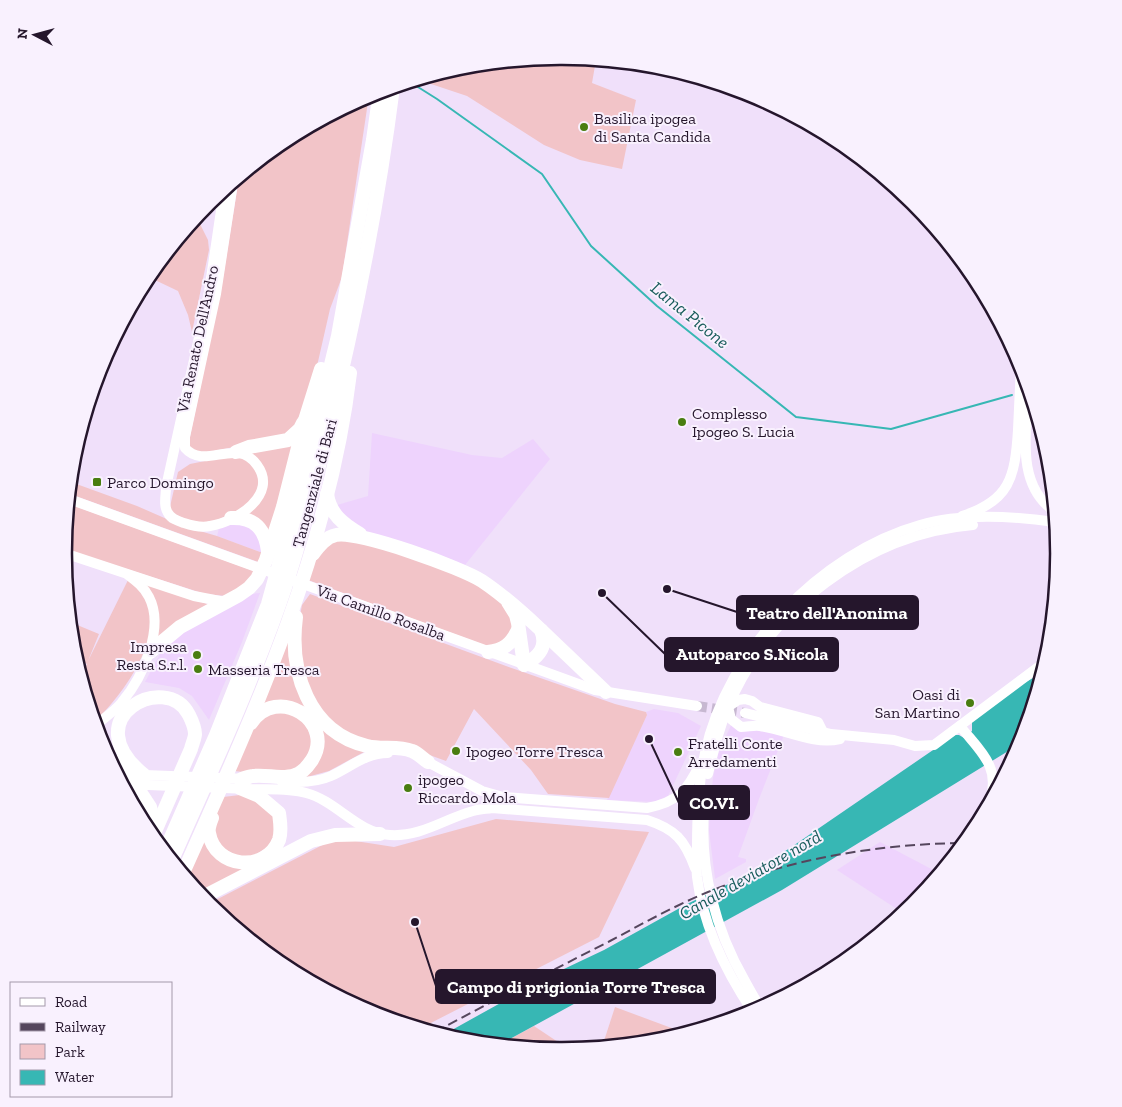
<svg xmlns="http://www.w3.org/2000/svg" width="1122" height="1107" font-family="'Zilla Slab',serif">
<rect width="100%" height="100%" fill="#f0e0fa"/>
<g fill="#eed3fd">
<path d="M 372,433 L 472,455 L 502,458 L 533,439 L 550,459 L 465,565 L 444,557 L 369,534 L 345,520 L 337,505 L 368,496 Z"/>
<path d="M 234,522 L 256,530 L 263,553 L 217,536 L 219,528 Z"/>
<path d="M 260,593 L 242,642 L 209,720 L 192,696 L 179,688 L 145,682 L 161,652 L 178,634 L 250,594 Z"/>
<path d="M 654,709 L 678,713 L 701,726 L 668,796 L 655,802 L 607,800 L 647,715 L 646,712 Z"/>
<path d="M 732,723 L 784,735 L 759,799 L 738,857 L 746,859 L 746,862 L 715,879 L 709,831 L 710,807 L 713,778 L 718,754 Z"/>
<path d="M 880,842 L 939,873 L 912,905 L 903,913 L 837,870 Z"/>
</g>
<g fill="#f2c4c8">
<path d="M 561,56 L 596,60 L 592,83 L 636,100 L 622,169 L 580,160 L 544,145 L 467,96 L 419,80 L 464,66 Z"/>
<path d="M 369,95 L 342,277 L 330,309 L 312,388 L 303,416 L 285,437 L 198,454 L 188,446 L 222,284 L 239,178 L 285,140 Z"/>
<path d="M 197,218 L 208,240 L 209,250 L 192,332 L 188,315 L 178,291 L 157,281 L 147,278 Z"/>
<path d="M 298,437 L 270,540 L 244,513 L 265,487 L 244,451 Z"/>
<path d="M 230,456 C 234,457 241,457 245,459 C 261,468 262,488 251,502 C 245,509 215,522 206,523 C 194,524 180,517 169,511 L 178,472 L 190,464 Z"/>
<path d="M 71,482 L 137,506 L 169,520 L 169,522 L 217,536 L 263,553 L 261,563 L 70,494 Z"/>
<path d="M 69,504 L 257,572 L 255,577 L 226,596 L 205,594 L 64,549 Z"/>
<path d="M 344,537 L 448,569 L 476,582 L 510,611 L 514,633 L 492,648 L 308,580 L 320,549 Z"/>
<path d="M 128,580 C 134,583 138,588 142,593 C 172,628 122,697 95,721 L 81,676 L 87,664 L 76,659 L 73,650 L 70,622 L 99,634 L 88,661 Z"/>
<path d="M 144,584 L 211,605 L 155,644 Z"/>
<path d="M 310,594 L 506,666 L 615,704 L 646,712 L 647,715 L 609,798 L 548,794 L 531,770 L 474,709 L 446,761 L 413,749 L 352,737 L 321,713 L 304,682 L 298,626 L 302,605 Z"/>
<path d="M 291,629 L 302,694 L 364,752 L 329,771 L 307,777 L 306,776 L 311,767 L 311,716 L 260,709 Z"/>
<path d="M 287,709 L 306,721 L 313,747 L 295,773 L 253,773 L 234,771 L 254,726 L 260,716 Z"/>
<path d="M 240,795 L 253,795 L 274,815 L 274,843 L 246,861 L 217,845 L 212,824 L 223,797 Z"/>
<path d="M 496,819 L 649,832 L 599,937 L 421,1028 L 370,1013 L 285,967 L 208,904 L 336,838 L 394,847 Z"/>
<path d="M 205,834 L 207,841 L 256,866 L 202,896 L 187,878 Z"/>
<path d="M 615,1007 L 685,1033 L 658,1041 L 602,1047 Z"/>
<path d="M 534,1026 L 570,1050 L 561,1051 L 499,1045 Z"/>
</g>
<path fill="#37b7b4" d="M 1042,673 L 1022,740 L 1005,753 L 782,890 L 499,1045 L 464,1041 L 443,1035 L 547,977 L 604,950 L 687,904 L 749,874 L 790,848 L 955,735 L 959,735 L 964,738 L 972,731 L 972,721 L 1024,683 Z"/>
<g fill="none" stroke-linecap="round" stroke-linejoin="round">
<path stroke="#37b7b4" stroke-width="2" d="M 410,82 L 437,99 L 542,174 L 591,246 L 657,306 L 796,417 L 891,429 L 1012,395"/>
<path stroke="#c7b8d1" stroke-width="10" stroke-dasharray="10 5" stroke-linecap="butt" d="M 697,706 L 745,713"/>
<g stroke="#fff" stroke-width="10">
<path d="M 224,190 L 209,292 L 166,487 C 166,495 163,506 168,513 C 171,519 178,521 184,523 C 193,526 201,528 210,526 C 236,522 279,495 257,465 C 236,436 205,471 185,448 L 185,437 L 216,294 L 233,183"/>
<path d="M 1028,390 C 1027,430 1015,484 1054,511"/>
<path d="M 69,499 L 595,690 L 697,706"/>
<path d="M 962,516 C 1010,501 1015,477 1018,430 C 1019,409 1020,387 1021,365"/>
<path d="M 64,553 L 194,596 L 225,602"/>
<path d="M 729,706 L 738,700 L 745,699 L 752,701 L 760,707 L 818,722 L 823,732"/>
<path d="M 728,707 L 731,719 L 741,727 C 748,727 754,725 760,726 C 787,730 813,745 840,739"/>
<path d="M 745,713 L 831,734 L 894,740 L 915,746 L 934,745 L 1045,662"/>
<path d="M 96,725 C 104,718 115,711 122,702 C 143,677 165,628 149,597 C 144,587 136,581 128,575"/>
<path d="M 960,726 C 979,750 1001,766 990,800"/>
<path d="M 424,760 L 482,791 L 503,797 L 647,808 C 678,802 687,791 700,764"/>
<path d="M 118,774 L 249,779"/>
<path d="M 708,774 C 713,752 719,730 727,709 C 769,609 866,534 973,525"/>
<path d="M 281,781 C 298,783 315,783 331,776 C 351,767 365,753 388,753"/>
<path d="M 123,784 C 165,786 207,787 249,789 C 267,790 288,788 306,793 C 337,801 357,833 390,835 C 421,837 444,819 473,811 C 479,809 486,809 492,808 L 647,820 C 675,829 685,840 695,868"/>
<path d="M 704,811 C 700,870 715,929 745,981 C 750,990 755,1000 761,1008"/>
<path d="M 753,1012 C 726,972 703,926 697,877 C 696,867 697,857 697,847 C 697,816 698,784 705,753 C 727,651 820,553 920,525 C 960,513 1014,516 1055,522"/>
</g>
<g stroke="#fff" stroke-width="14">
<path d="M 236,452 L 249,447 L 288,440 L 300,429 L 303,423"/>
<path d="M 327,494 C 330,514 343,524 360,534"/>
<path d="M 231,518 C 255,517 265,529 268,551"/>
<path d="M 313,554 C 319,546 326,537 336,535 C 358,530 462,568 482,581 C 503,595 523,613 541,630 C 548,647 539,657 524,665 L 518,623 L 516,615 L 508,602"/>
<path d="M 296,617 C 289,671 308,732 367,746 C 381,750 398,745 412,751 C 418,753 423,759 428,762"/>
<path d="M 541,630 L 606,692"/>
<path d="M 150,652 L 180,627 L 239,595 L 249,588 L 257,579 L 266,560 L 283,507 L 305,420 L 321,369"/>
<path d="M 488,652 C 504,650 511,644 518,630"/>
<path d="M 120,761 L 150,807 L 153,819 L 152,831"/>
<path d="M 144,775 C 73,718 167,670 189,715 C 192,721 195,727 195,734 C 195,738 192,744 191,749 L 153,836"/>
<path d="M 242,779 C 245,778 249,776 253,776 C 267,774 281,780 295,775 C 302,773 308,766 312,760 C 336,721 277,684 251,723"/>
<path d="M 212,818 C 210,823 208,829 209,833 C 215,869 266,873 279,840 C 282,831 280,821 279,813 L 259,796 L 240,788"/>
<path d="M 165,851 L 216,735 L 268,604 L 305,471 L 338,336 L 373,140 L 380,91"/>
<path d="M 172,860 C 209,776 248,692 279,605 C 298,552 311,497 325,442 C 354,325 378,206 393,87"/>
<path d="M 183,873 C 255,712 329,550 350,373"/>
<path d="M 203,897 L 311,841 L 335,835 L 380,834"/>
</g>
<path stroke="#55465d" stroke-width="2" stroke-dasharray="10 5" stroke-linecap="butt" d="M 435,1032 C 493,1001 551,971 610,941 C 642,924 674,906 708,892 C 789,859 877,844 964,843"/>
</g>
<g fill="#497d10" stroke="#f9f1fe" stroke-width="2">
<circle cx="584" cy="127" r="5"/>
<circle cx="682" cy="422" r="5"/>
<rect x="92" y="477" width="10" height="10" rx="2.5"/>
<circle cx="197" cy="655" r="5"/>
<circle cx="198" cy="669" r="5"/>
<circle cx="970" cy="703" r="5"/>
<circle cx="456" cy="751" r="5"/>
<circle cx="678" cy="752" r="5"/>
<circle cx="408" cy="788" r="5"/>
</g>
<g text-anchor="middle" stroke-width="4" stroke-linejoin="round" paint-order="stroke">
<g font-size="16" fill="#25162c" stroke="#f9f1fe" text-anchor="start">
<text x="594" y="124">Basilica ipogea<tspan x="594" dy="18">di Santa Candida</tspan></text>
<text x="692" y="419">Complesso<tspan x="692" dy="18">Ipogeo S. Lucia</tspan></text>
<text x="107" y="488">Parco Domingo</text>
<text x="187" y="652" text-anchor="end">Impresa<tspan x="187" dy="18">Resta S.r.l.</tspan></text>
<text x="208" y="675">Masseria Tresca</text>
<text x="960" y="700" text-anchor="end">Oasi di<tspan x="960" dy="18">San Martino</tspan></text>
<text x="688" y="749">Fratelli Conte<tspan x="688" dy="18">Arredamenti</tspan></text>
<text x="466" y="757">Ipogeo Torre Tresca</text>
<text x="418" y="785">ipogeo<tspan x="418" dy="18">Riccardo Mola</tspan></text>
</g>
<g font-size="16" fill="#25162c" stroke="#f9f1fe">
<text transform="translate(197 339) rotate(-78)" y="6">Via Renato Dell'Andro</text>
<text transform="translate(314 483) rotate(-75)" y="6">Tangenziale di Bari</text>
<text transform="translate(381 612) rotate(20)" y="6">Via Camillo Rosalba</text>
</g>
<g font-size="18" font-style="italic" fill="#185c5b" stroke="#f9f1fe">
<text transform="translate(690 315) rotate(39)" y="6">Lama Picone</text>
<text transform="translate(750 875) rotate(-30)" y="6">Canale deviatore nord</text>
</g>
</g>
<path d="M0 0H1122V1107H0ZM560 65H562A488 488 0 0 1 1050 553V554A488 488 0 0 1 562 1042H560A488 488 0 0 1 72 554V553A488 488 0 0 1 560 65Z" fill="#f9f1fe" fill-rule="evenodd"/>
<path fill="none" stroke="#25162c" stroke-width="2.5" d="M560 65H562A488 488 0 0 1 1050 553V554A488 488 0 0 1 562 1042H560A488 488 0 0 1 72 554V553A488 488 0 0 1 560 65Z"/>
<path fill="none" stroke="#25162c" stroke-width="2" d="M667 589L737 612M602 593L665 654M649 739L679 803M415 922L436 986"/>
<g fill="#25162c" stroke="#f9f1fe" stroke-width="2">
<circle cx="667" cy="589" r="5"/>
<circle cx="602" cy="593" r="5"/>
<circle cx="649" cy="739" r="5"/>
<circle cx="415" cy="922" r="5"/>
</g>
<g fill="#25162c" stroke="#25162c" stroke-width="2">
<rect x="737" y="596" width="181" height="33" rx="5"/>
<rect x="665" y="638" width="173" height="33" rx="5"/>
<rect x="679" y="786" width="70" height="33" rx="5"/>
<rect x="436" y="970" width="279" height="33" rx="5"/>
</g>
<g font-size="18" text-anchor="middle" font-weight="bold" fill="#fff">
<text x="827" y="619">Teatro dell'Anonima</text>
<text x="752" y="660">Autoparco S.Nicola</text>
<text x="714" y="809">CO.VI.</text>
<text x="576" y="993">Campo di prigionia Torre Tresca</text>
</g>
<rect x="10" y="982" width="162" height="115" fill="#f9f1fe" stroke="#a499aa"/>
<rect x="20" y="998" width="25" height="8" fill="#ffffff" stroke="#a499aa"/>
<text x="55" y="1007" font-size="15" fill="#25162c">Road</text>
<rect x="20" y="1023" width="25" height="8" fill="#55465d" stroke="#a499aa"/>
<text x="55" y="1032" font-size="15" fill="#25162c">Railway</text>
<rect x="20" y="1044" width="25" height="15" fill="#f2c4c8" stroke="#a499aa"/>
<text x="55" y="1057" font-size="15" fill="#25162c">Park</text>
<rect x="20" y="1070" width="25" height="15" fill="#37b7b4" stroke="#a499aa"/>
<text x="55" y="1082" font-size="15" fill="#25162c">Water</text>
<g transform="translate(35 35) rotate(276)" stroke="#f9f1fe" stroke-width="4" paint-order="stroke">
<path d="M0-4L9 19L0 12L-9 19Z" fill="#25162c"/>
<text y="-8" font-size="14" font-weight="bold" text-anchor="middle" fill="#25162c">N</text>
</g>
</svg>
